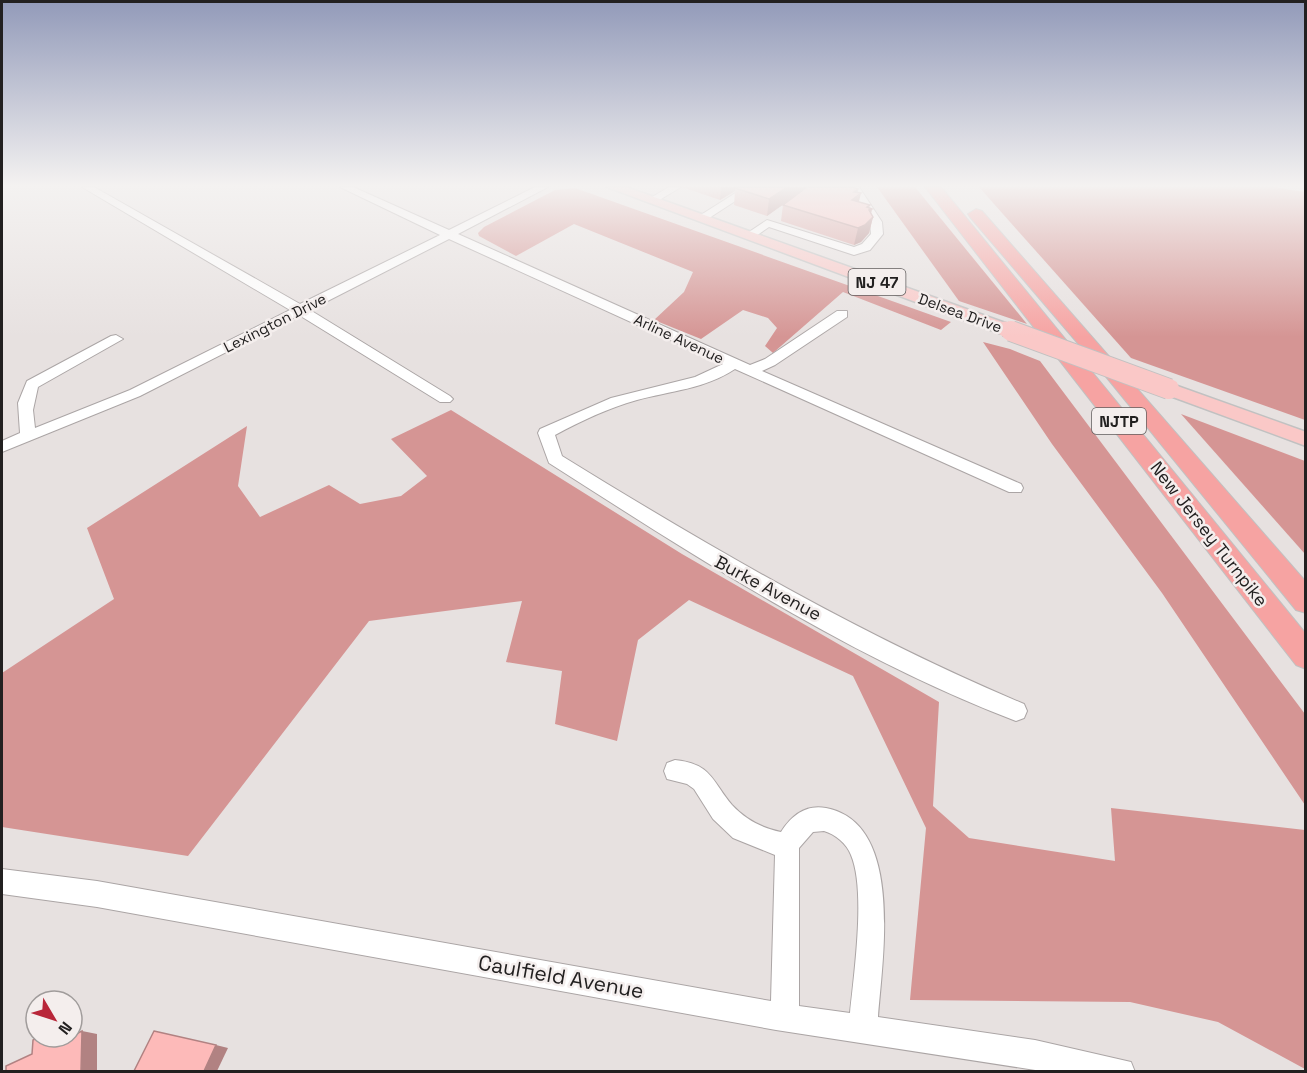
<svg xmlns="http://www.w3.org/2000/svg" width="1307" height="1073" font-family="'Space Grotesk',sans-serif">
<rect width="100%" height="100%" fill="#e7e1e0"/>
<g fill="#d59594">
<path d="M 877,187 L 915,187 L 1027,324 L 959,301 Z"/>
<path d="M 979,187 L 1273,187 L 1305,192 L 1305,420 L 1131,358 Z"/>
<path d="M 575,188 L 951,322 L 941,330 L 843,292 L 773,353 L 765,346 L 777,328 L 768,318 L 743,310 L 701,339 L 654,320 L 684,292 L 693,272 L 574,224 L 516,256 L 479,236 L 478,233 L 484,227 L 555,190 Z"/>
<path d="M 983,342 L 1010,349 L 1040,361 L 1305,714 L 1305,805 L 1162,593 L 1052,444 Z"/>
<path d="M 451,410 L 682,554 L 939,702 L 933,806 L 969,838 L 1115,861 L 1111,808 L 1305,830 L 1305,1069 L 1218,1022 L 1130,1002 L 910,1000 L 926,828 L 853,676 L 689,600 L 638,640 L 617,741 L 555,724 L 562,671 L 506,662 L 522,601 L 369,621 L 188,856 L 2,827 L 2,673 L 114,599 L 87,528 L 247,426 L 238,486 L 260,517 L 329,485 L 360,504 L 401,496 L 427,476 L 391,439 Z"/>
<path d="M 1181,414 L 1305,461 L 1305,554 Z"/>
</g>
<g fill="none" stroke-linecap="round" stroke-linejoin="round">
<defs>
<g id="minor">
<path d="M 82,187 L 94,187 L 300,304 L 440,235 L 340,187 L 353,187 L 449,230 L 535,187 L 548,187 L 458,234 L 750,365 L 765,359 L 837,311 L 847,311 L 847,317 L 775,365 L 762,371 L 1021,484 L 1023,488 L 1021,492 L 1009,492 L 735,369 C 705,389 670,391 637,400 C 608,408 581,421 555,435 L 562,456 C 711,548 862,636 1024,704 L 1027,711 L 1024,718 L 1016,721 C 850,658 698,558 549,463 L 538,433 L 540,429 L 611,398 L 695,377 L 723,364 L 449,239 L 310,310 L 450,396 L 453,399 L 450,402 L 440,402 L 299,315 L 140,396 L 2,452 L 2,441 L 20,433 L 18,403 L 27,381 L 111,336 L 116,335 L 123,339 L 38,387 L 33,410 L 35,428 L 130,390 L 290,310 Z"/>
<path d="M 669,187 L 681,187 L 656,202 L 647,200 Z"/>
<path d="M 745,187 L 757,187 L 706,220 L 696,218 Z"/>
<path d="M 849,187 L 859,187 L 882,222 L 883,234 L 870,250 L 854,255 L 769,227 L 753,238 L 743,236 L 767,220 L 854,247 L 862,244 L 871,234 L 870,222 Z"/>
<path d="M 675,760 C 712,764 711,780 732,805 C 746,820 762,828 781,832 C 791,816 806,804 826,808 C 905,823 882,960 878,1017 L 1035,1040 L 1131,1062 L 1135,1072 L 1048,1072 L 776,1030 L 97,907 L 2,894 L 2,869 L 97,881 L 771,1001 L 775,855 L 733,838 L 713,819 L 694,789 L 687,784 L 667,779 L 664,771 L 667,763 ZM 824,831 C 835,834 847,844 851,855 C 866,890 854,974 850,1013 L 799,1006 L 799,848 L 813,832 Z"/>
</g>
<g id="major">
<path d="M 607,187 L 626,187 L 1011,325 L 1014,329 L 1005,334 L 999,333 Z"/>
<path d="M 1169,383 L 1306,432 L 1306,446 L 1162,393 L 1160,389 L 1162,385 Z"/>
</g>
<g id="highway">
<path d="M 925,187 L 941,187 L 1306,634 L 1306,669 L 1296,665 Z"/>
<path d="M 976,209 L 982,211 L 1306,582 L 1306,613 L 1296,610 L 1099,368 L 970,217 L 968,214 Z"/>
</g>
</defs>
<use href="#minor" stroke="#aba5a5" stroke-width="2"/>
<use href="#major" stroke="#c1c1c1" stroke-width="3"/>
<use href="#highway" stroke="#c1c1c1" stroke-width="2"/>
<use href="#minor" fill="#fff" fill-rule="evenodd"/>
<use href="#major" fill="#fac8c7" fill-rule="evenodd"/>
<use href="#highway" fill="#f6a3a2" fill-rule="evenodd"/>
<defs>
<path id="major-bridge-far1" d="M 1005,329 L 1015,333"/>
<path id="major-bridge" d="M 1011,331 L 1169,389"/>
</defs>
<use href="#major-bridge-far1" stroke="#c1c1c1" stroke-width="16" stroke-linecap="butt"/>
<use href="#major-bridge" stroke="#c1c1c1" stroke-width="22" stroke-linecap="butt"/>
<use href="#major-bridge-far1" stroke="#fac8c7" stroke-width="15"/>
<use href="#major-bridge" stroke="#fac8c7" stroke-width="20"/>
</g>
<path fill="#daa09f" d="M 682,187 L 852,187 L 858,193 L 859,202 L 870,205 L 869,208 L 872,209 L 871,213 L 873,217 L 869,233 L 861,242 L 854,245 L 781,221 L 783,205 L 805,188 L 767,216 L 734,205 L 735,191 L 720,200 Z"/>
<g fill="#b18282">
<path d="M 721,187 L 741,187 L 735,188 L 735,191 L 720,200 Z"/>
<path d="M 787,187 L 808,187 L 767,216 L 769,199 Z"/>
<path d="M 858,189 L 857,197 L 861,193 L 857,210 L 849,217 L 854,192 Z"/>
<path d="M 872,209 L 869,221 L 873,217 L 869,233 L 861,242 L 854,245 L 858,228 L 869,210 Z"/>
<path d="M 72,1029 L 75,1030 L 75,1044 L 59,1042 L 59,1037 L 72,1037 Z"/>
<path d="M 82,1031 L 97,1034 L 97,1071 L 81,1071 Z"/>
<path d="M 216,1045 L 228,1048 L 217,1071 L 204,1071 Z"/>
</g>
<g fill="#fdbab9" stroke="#b18282" stroke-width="1.5">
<path d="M 738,187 L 787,187 L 769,199 L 735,188 Z"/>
<path d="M 807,187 L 852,187 L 858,189 L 854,192 L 861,193 L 852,200 L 870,205 L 867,207 L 872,209 L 869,210 L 873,217 L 865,225 L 858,228 L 783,205 Z"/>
<path d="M 82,1031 L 81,1071 L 6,1071 L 6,1066 L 32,1054 L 33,1040 L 39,1037 L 59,1037 L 59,1042 L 69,1037 L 72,1037 L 72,1036 Z"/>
<path d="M 154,1031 L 216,1045 L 204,1071 L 134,1071 Z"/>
</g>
<linearGradient id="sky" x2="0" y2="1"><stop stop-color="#929ab9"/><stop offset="0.55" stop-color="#f4f2f1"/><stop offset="1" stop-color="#f4f2f1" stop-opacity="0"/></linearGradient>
<rect width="1307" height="337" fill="url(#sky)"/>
<g text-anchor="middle" stroke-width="5" stroke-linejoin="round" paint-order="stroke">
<g font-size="15" fill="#222020" stroke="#f4eeed">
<text transform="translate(960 313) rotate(20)" y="5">Delsea Drive</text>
<text transform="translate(275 323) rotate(-27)" y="5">Lexington Drive</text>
<text transform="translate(679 339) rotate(25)" y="5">Arline Avenue</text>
</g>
<g fill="#f4eeed" stroke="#615e5e" stroke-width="1.5">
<rect x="848.5" y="269" width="57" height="26" rx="4.5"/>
<rect x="1092" y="408" width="54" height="26" rx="4.5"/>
</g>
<g font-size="16" font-weight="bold" fill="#222020">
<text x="877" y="288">NJ 47</text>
<text x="1119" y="427">NJTP</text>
</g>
<g font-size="18" fill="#222020" stroke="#f4eeed">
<text transform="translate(1209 534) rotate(52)" y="6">New Jersey Turnpike</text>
<text transform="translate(768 588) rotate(28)" y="6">Burke Avenue</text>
</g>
<g font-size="21" fill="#222020" stroke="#f4eeed">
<text transform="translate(561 977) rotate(10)" y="7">Caulfield Avenue</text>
</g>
</g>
<rect width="1307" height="1073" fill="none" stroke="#222020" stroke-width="6"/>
<g transform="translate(54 1019) rotate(129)"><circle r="28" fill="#f4eeed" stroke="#a09c9b" stroke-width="1.5"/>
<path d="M0-4.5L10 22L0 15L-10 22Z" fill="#b82639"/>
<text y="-9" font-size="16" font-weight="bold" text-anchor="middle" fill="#222020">N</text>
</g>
</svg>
